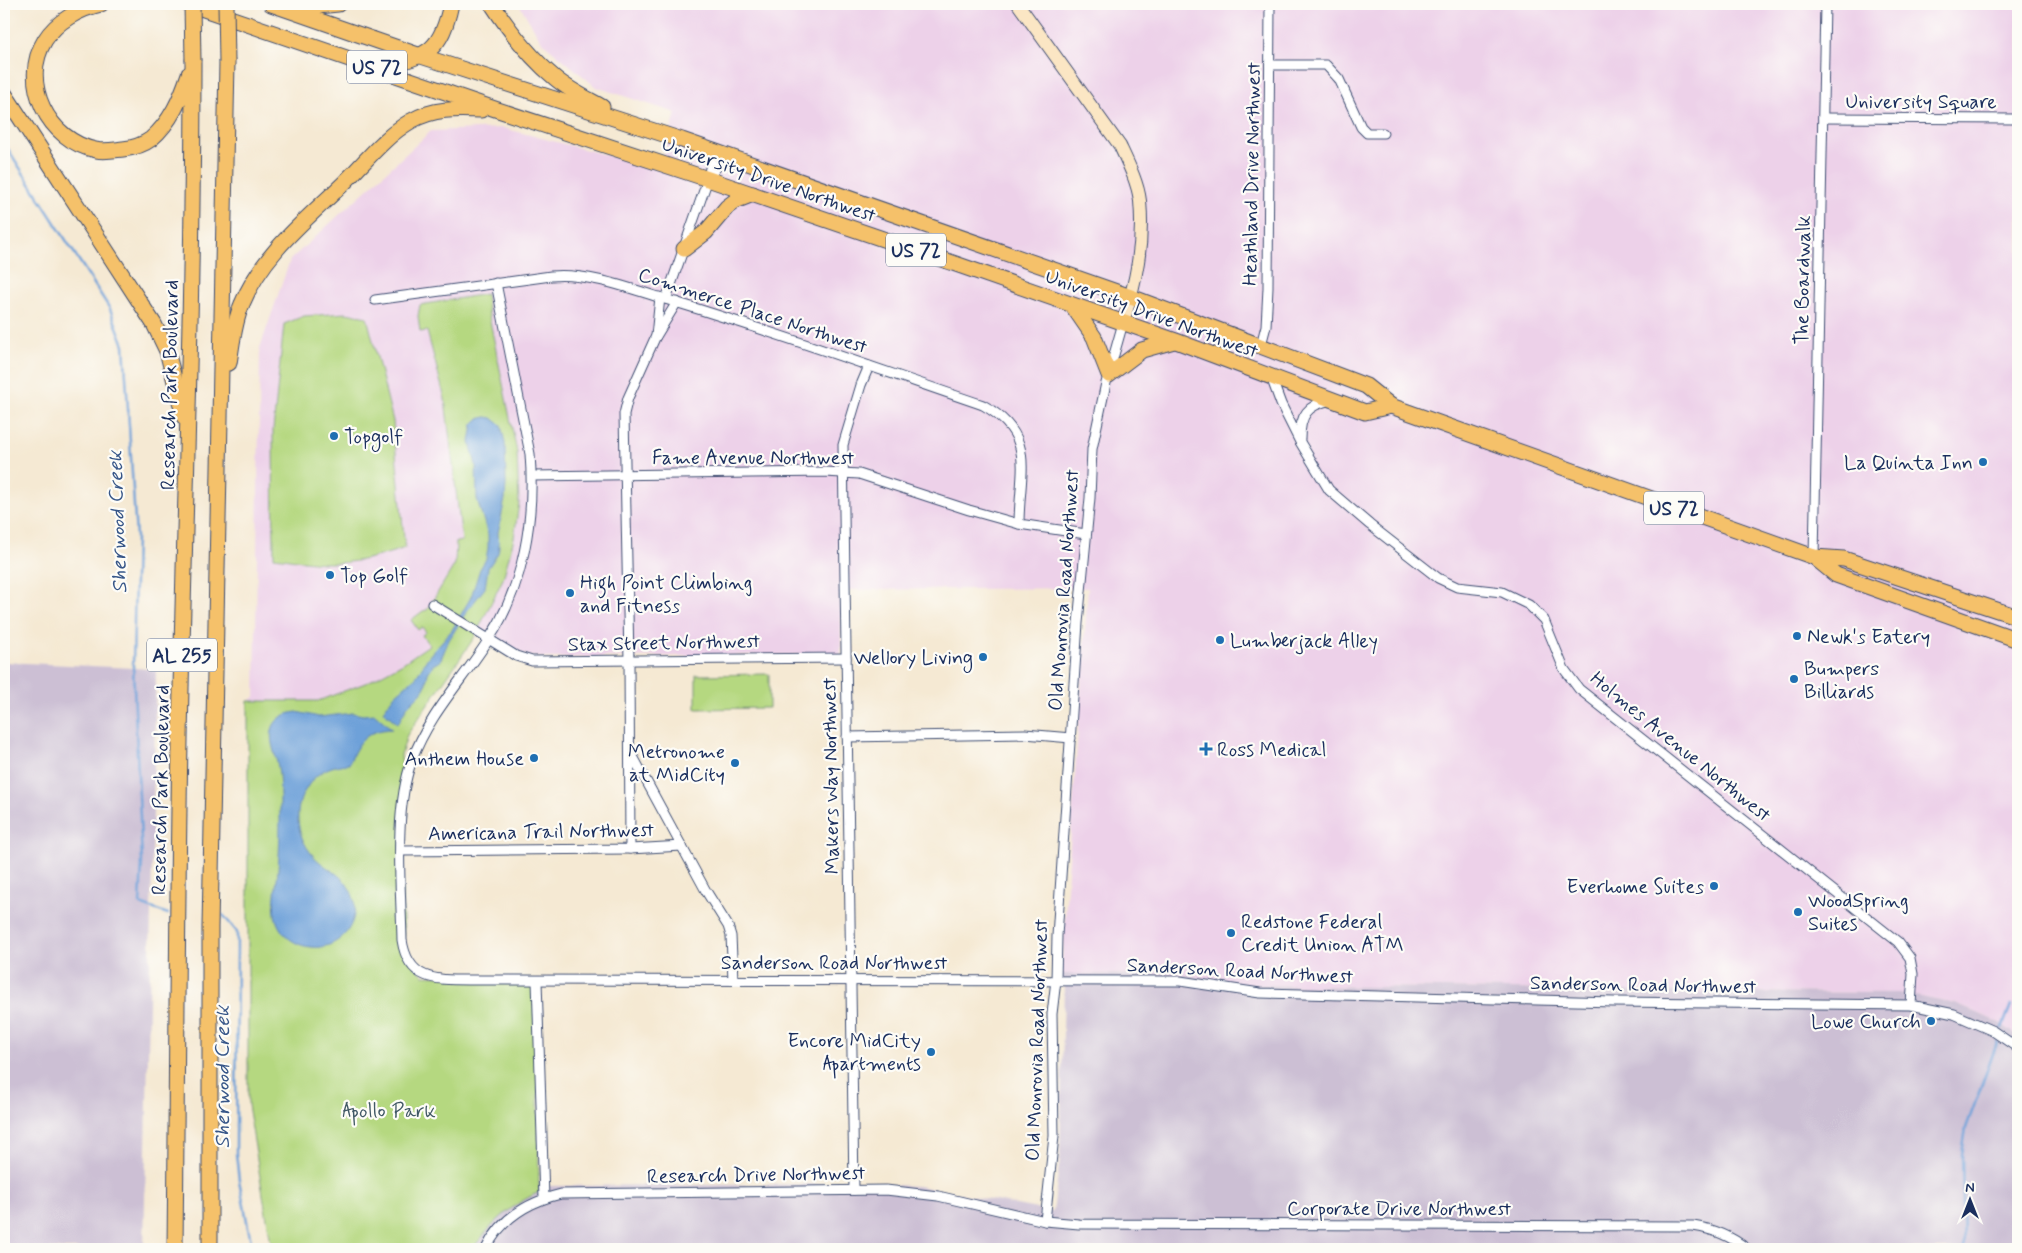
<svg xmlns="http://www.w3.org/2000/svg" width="2022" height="1253" font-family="Mynerve,sans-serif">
<rect width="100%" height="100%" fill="#fdfcf7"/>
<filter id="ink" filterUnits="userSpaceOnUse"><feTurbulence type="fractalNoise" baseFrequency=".02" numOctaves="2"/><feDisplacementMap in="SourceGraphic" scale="10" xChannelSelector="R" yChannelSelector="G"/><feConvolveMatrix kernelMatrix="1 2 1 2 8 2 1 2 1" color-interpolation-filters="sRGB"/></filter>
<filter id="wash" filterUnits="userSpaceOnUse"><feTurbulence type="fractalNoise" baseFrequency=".0096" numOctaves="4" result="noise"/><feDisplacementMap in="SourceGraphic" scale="20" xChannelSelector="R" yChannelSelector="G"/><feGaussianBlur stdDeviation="1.12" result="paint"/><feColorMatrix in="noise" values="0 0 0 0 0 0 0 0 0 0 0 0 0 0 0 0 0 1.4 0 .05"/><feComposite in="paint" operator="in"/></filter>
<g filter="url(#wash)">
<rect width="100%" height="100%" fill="#f5e9d3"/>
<path fill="#edd1e9" d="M 519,4 L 2018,4 L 2018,1036 L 1998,1022 L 1955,1004 L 1900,993 L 1694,992 L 1246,985 L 1185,975 L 1061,974 L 1088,588 L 841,590 L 841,654 L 548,658 L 527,656 L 498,641 L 434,601 L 422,626 L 427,632 L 430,645 L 403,663 L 368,682 L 318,701 L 248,701 L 255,697 L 260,348 L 290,260 L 431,131 L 503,128 L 660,169 L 676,113 L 596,87 L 542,42 Z"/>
<g fill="#ccbfd4">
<path d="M 4,662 L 156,669 L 144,1249 L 4,1249 Z"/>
<path d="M 1061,974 L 1185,975 L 1246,985 L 1694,992 L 1900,993 L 1955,1004 L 1998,1022 L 2018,1036 L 2018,1249 L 472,1249 L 496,1220 L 525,1199 L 539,1192 L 540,1186 L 863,1184 L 918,1186 L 1053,1212 L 1060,1159 L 1064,988 Z"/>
</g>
<g fill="#b5d880" stroke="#68846f">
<path d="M 486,294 L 489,316 L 517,452 L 519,503 L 514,538 L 503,579 L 474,638 L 407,735 L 401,755 L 404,791 L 401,851 L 404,954 L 423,975 L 537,981 L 539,1192 C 509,1206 493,1223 472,1249 L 272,1249 L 248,1105 L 248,701 L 318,701 L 368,682 L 403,663 L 429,645 L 422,635 L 426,632 L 422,627 L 418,630 L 411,620 L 423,611 L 427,610 L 455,564 L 456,542 L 462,541 L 445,399 L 427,331 L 420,332 L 418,316 L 420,305 Z"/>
<path d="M 346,313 L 367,317 L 393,421 L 405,548 C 379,557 353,564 325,563 C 308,562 291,559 274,557 L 273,430 L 284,324 L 304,316 Z"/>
<path d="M 769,674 L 769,708 L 696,709 L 696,675 Z"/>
</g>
<g fill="#6ea1d9" stroke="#44689c">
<path d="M 486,417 L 492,418 L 501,425 L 505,443 L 506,484 L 505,499 L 498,533 L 499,547 L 498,553 L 488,568 L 485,588 L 467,611 L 449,640 L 440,661 L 433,665 L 428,673 L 425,687 L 421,693 L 407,707 L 398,724 L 383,711 L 395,695 L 416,677 L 428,657 L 452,630 L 471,597 L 480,569 L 486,559 L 488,548 L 488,535 L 477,499 L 476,465 L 470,442 L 473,424 L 478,419 Z"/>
<path d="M 297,712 L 319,717 L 353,713 L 363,715 L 375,714 L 392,729 C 367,730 358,741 349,764 C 330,765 316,772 306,789 C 290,813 299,846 321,863 C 331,871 343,876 349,888 C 358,902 356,921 345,934 C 337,943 324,949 311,947 C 296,946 282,936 277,922 C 271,906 277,886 278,869 C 280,848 280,826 280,805 C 280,792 280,780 278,767 C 276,755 269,742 272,730 C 275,718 286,713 297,712 Z"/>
</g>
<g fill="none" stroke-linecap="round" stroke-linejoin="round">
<g stroke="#6ea1d9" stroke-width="2.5">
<path d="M 4,143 L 110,309 L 124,345 L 136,537 L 133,666 L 142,861 L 140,904 L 168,914"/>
<path d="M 223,915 L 237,932 L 236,1154 L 239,1180 L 251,1242"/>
<path d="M 2002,1028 L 2011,1005"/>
<path d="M 1964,1249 L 1962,1154 L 1966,1128 L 1997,1043"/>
</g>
</g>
</g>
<g filter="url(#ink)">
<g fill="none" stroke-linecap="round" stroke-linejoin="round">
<defs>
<g id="street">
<path d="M 1270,65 L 1326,65 L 1339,79 L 1361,127 L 1367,133 L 1383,133"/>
<path d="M 1823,118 L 2018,119"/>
<path d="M 709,177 L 726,155"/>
<path d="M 496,283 L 530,454 C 535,517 524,586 489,639 C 463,680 429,714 412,760 C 393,812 401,885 402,940 C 408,980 434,980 468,980 L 1180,981 L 1260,993 L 1614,1002 L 1911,1005 L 1954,1014 L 1993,1031 L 2018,1048"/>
<path d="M 666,299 L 708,179 L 713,151"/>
<path d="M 375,300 L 551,276 C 585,272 632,289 665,299 C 773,331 877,369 983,405 C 1038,436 1019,472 1019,524"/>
<path d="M 656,336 L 660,297"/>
<path d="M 1261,345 L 1266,326 L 1268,288 L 1270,4"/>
<path d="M 1271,377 L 1281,404 L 1300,442 L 1329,490 L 1370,525 L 1438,578 L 1457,587 L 1502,592 L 1529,605 L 1544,620 L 1564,669 L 1579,689 L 1898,942 L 1910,958 L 1913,974 L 1911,1005"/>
<path d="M 1300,439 C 1300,415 1307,405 1331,400"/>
<path d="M 532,476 L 825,472 L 859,474 L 969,510 L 1019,524 L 1086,534"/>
<path d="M 1814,557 L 1825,4"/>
<path d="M 432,604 L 516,656 L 532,661 L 846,658"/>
<path d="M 847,737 L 1025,734 L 1071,738"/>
<path d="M 630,751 L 706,891 L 728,926 L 731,936 L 733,980"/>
<path d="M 630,849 L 629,660 L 624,414 L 628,398 L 655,338 L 677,302"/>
<path d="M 401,851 L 630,849 L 682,846"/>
<path d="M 537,981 L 544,1198"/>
<path d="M 854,1190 L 843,445 L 861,385 L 869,366"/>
<path d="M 1045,1221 L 1054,1136 L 1052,1014 L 1056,980 L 1057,936 L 1078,623 L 1090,498 L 1092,449 L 1106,383 L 1123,323"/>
<path d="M 486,1249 C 501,1218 528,1202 561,1194 L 886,1190 L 938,1196 L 1045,1221 L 1079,1224 L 1693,1226 C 1714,1229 1731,1236 1747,1249"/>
</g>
<path id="secondary" d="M 1018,4 L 1120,146 C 1128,163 1138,183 1140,201 C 1144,245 1136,281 1123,323"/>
<g id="highway">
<path d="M 101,4 C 79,9 57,21 45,40 C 19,82 48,141 96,150 C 104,152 114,150 123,149 C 132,148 143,145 151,139 C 171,122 181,98 189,74"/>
<path d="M 189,4 L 495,109 L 708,179 L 950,262 L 1176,341 L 1365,412 L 1391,406"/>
<path d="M 271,4 L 421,56 L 682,140 L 1131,297 L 1366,386 L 1391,406 L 1814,557 L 1844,559 L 2018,617"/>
<path d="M 296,4 L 318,6 L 338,4"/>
<path d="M 492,4 C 509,30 531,58 555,78 C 569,90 586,98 602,107"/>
<path d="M 378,68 C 425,55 440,56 451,4"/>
<path d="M 4,93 L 154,324 L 167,351 L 184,417"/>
<path d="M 684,249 L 706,232 L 727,207 L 735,201 L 753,194"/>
<path d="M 1072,305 L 1094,337 L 1109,375 L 1142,350 L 1174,341"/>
<path d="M 229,363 C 232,345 234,322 242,304 C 263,253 306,220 344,183 C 365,162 385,136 411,121 C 434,108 456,109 481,110"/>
<path d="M 1814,557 L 1836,575 L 2018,640"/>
<path d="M 175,1249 C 177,1062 177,875 181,688 C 186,479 193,270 193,61"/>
<path d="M 210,1249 L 210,927 L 227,62"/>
</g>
</defs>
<use href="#street" stroke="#3c4b70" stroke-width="11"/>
<use href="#secondary" stroke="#3c4b70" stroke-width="14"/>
<use href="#highway" stroke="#3c4b70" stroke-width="17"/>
<use href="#street" stroke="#fff" stroke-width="9"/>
<use href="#secondary" stroke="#fbe6c4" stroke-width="12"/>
<use href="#highway" stroke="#f5c16b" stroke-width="15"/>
<defs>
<g id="highway-bridge">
<path d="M 192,4 L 193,61"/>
<path d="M 226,4 L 227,62"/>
</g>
</defs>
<use href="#highway-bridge" stroke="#3c4b70" stroke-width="17" stroke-linecap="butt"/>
<use href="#highway-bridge" stroke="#f5c16b" stroke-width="15"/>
</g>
</g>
<g fill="#1f6fb2" stroke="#fdfcf7" stroke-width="2">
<circle cx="334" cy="436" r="5"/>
<circle cx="1983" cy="462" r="5"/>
<circle cx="330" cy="575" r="5"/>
<circle cx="570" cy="593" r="5"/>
<circle cx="1797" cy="636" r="5"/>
<circle cx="1220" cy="640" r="5"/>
<circle cx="983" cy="657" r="5"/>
<circle cx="1794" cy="679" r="5"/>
<path d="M1203.5 741.5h5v5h5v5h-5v5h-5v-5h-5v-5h5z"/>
<circle cx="534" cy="758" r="5"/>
<circle cx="735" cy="763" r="5"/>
<circle cx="1714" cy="886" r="5"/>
<circle cx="1798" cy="912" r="5"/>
<circle cx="1231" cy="933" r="5"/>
<circle cx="1931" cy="1021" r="5"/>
<circle cx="931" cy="1052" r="5"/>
</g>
<g text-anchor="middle" stroke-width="4.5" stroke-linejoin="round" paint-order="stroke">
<g fill="#fdfcf7" stroke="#5f6c8c" stroke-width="1">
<rect x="347" y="50.5" width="60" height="33" rx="4"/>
<rect x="886" y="233.5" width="60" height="33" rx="4"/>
<rect x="1644" y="491.5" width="60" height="33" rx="4"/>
<rect x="147" y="638.5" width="70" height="33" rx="4"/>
</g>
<g font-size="19" font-weight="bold" fill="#1b2f5e">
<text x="377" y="74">US 72</text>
<text x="916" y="257">US 72</text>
<text x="1674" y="515">US 72</text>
<text x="182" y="662">AL 255</text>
</g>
<g font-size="20" fill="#1b2f5e" stroke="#fdfcf7">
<text x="1921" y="108">University Square</text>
<text transform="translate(1251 174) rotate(-89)" y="7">Heathland Drive Northwest</text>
<text transform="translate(769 179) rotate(19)" y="7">University Drive Northwest</text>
<text transform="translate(1802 280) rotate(-89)" y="7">The Boardwalk</text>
<text transform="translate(753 310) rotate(18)" y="7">Commerce Place Northwest</text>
<text transform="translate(1152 313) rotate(20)" y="7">University Drive Northwest</text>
<text transform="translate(169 385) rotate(-89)" y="7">Research Park Boulevard</text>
<text x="753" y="464">Fame Avenue Northwest</text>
<text transform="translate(1063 590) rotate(-86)" y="7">Old Monrovia Road Northwest</text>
<text transform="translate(664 642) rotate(-1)" y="7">Stax Street Northwest</text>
<text transform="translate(1681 746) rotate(39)" y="7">Holmes Avenue Northwest</text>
<text transform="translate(830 776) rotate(-91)" y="7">Makers Way Northwest</text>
<text transform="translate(160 790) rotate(-89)" y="7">Research Park Boulevard</text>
<text transform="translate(541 831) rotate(-1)" y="7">Americana Trail Northwest</text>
<text x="834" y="969">Sanderson Road Northwest</text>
<text transform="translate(1240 970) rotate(3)" y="7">Sanderson Road Northwest</text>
<text transform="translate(1643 984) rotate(1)" y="7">Sanderson Road Northwest</text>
<text transform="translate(1036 1040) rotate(-88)" y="7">Old Monrovia Road Northwest</text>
<text transform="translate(756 1174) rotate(-1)" y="7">Research Drive Northwest</text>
<text x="1399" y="1215">Corporate Drive Northwest</text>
</g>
<g font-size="20" fill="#1b2f5e" stroke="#fdfcf7" text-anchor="start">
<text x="344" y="443">Topgolf</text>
<text x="1973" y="469" text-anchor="end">La Quinta Inn</text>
<text x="340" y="582">Top Golf</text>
<text x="580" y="589">High Point Climbing<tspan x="580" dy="23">and Fitness</tspan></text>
<text x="1807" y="643">Newk's Eatery</text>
<text x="1230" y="647">Lumberjack Alley</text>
<text x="973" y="664" text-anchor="end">Wellory Living</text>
<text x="1804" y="675">Bumpers<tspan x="1804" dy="23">Billiards</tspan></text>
<text x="1217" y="756">Ross Medical</text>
<text x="725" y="758" text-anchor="end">Metronome<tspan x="725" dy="23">at MidCity</tspan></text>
<text x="524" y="765" text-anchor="end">Anthem House</text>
<text x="1704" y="893" text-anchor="end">Everhome Suites</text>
<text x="1808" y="907">WoodSpring<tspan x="1808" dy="23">Suites</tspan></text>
<text x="1241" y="928">Redstone Federal<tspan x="1241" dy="23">Credit Union ATM</tspan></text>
<text x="1921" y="1028" text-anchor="end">Lowe Church</text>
<text x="921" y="1047" text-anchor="end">Encore MidCity<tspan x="921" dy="23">Apartments</tspan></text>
</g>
<g font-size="20" fill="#425966" stroke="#fdfcf7">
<text x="389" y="1117">Apollo Park</text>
</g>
<g font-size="21" font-style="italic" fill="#385789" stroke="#fdfcf7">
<text transform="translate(117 522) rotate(-92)" y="7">Sherwood Creek</text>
<text transform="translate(222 1077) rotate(-90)" y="7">Sherwood Creek</text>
</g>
</g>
<rect width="2022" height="1253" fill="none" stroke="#fdfcf7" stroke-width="20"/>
<g transform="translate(1970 1200)" stroke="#fdfcf7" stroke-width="4" paint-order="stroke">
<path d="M0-4L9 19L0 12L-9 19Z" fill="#1b2f5e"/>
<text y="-8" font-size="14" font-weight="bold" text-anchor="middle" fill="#1b2f5e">N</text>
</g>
</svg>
